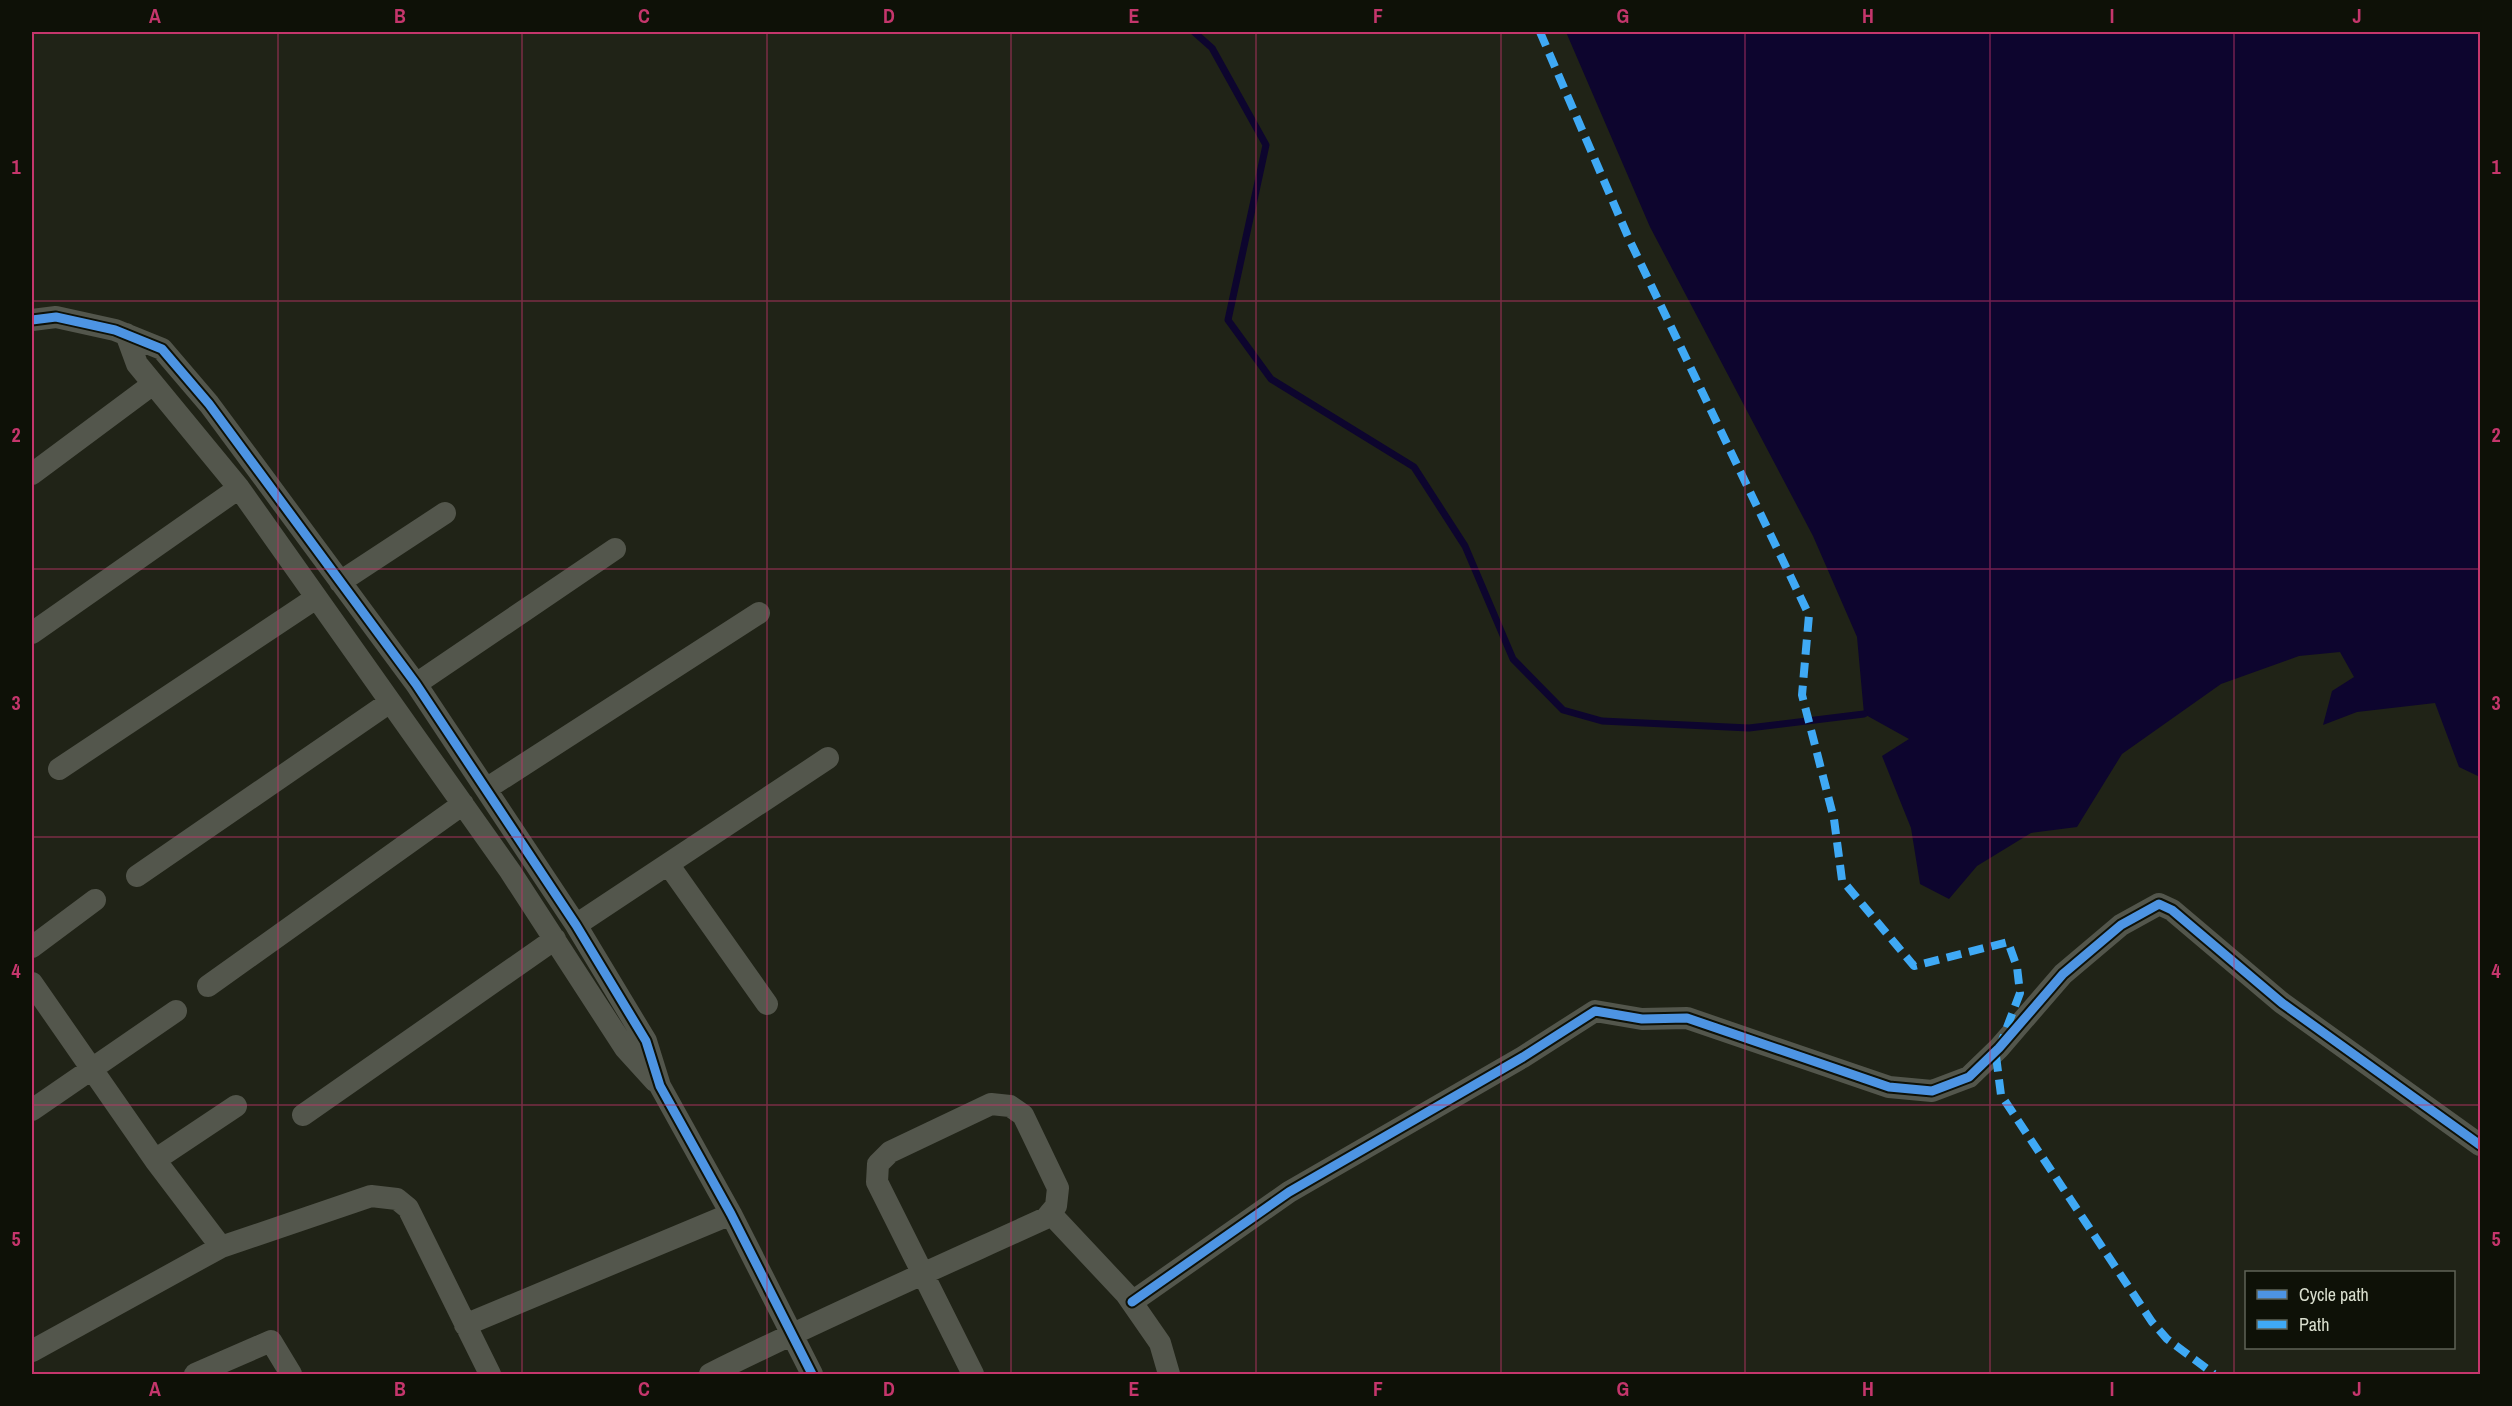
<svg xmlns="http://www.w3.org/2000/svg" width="2512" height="1406" font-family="'Archivo Narrow',sans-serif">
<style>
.water{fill:#0d052e}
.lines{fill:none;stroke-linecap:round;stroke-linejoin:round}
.stream{stroke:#0d052e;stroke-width:7}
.street{stroke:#53564c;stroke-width:22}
.quiet{stroke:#3fa9f5;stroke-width:8;stroke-dasharray:15 8;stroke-linecap:butt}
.cycleway-casing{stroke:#0e1107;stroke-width:13}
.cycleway{stroke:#4d94e3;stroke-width:9}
.grid{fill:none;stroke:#c5366c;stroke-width:1.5;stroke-opacity:0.55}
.neatline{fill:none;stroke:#c5366c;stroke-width:2}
.grid-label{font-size:20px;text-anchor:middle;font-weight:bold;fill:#c5366c}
</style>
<rect width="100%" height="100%" fill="#202317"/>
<path class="water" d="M1566,32H2480V777L2459,767L2435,703L2357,712L2323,725L2332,691L2354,677L2340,652L2299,656L2221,684L2122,754L2077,827L2031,833L1977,866L1949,899L1920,884L1911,828L1882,756L1909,739L1864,714L1857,637L1813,536L1650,227Z"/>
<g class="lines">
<path class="stream" d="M1194,32L1212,48L1266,145L1228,320L1271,379L1414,467L1465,546L1513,659L1563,710L1602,721L1749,728L1864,714"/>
<path class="street" d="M32,320L56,317L115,330L162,349L209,404L416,684L576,925L646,1041L660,1086L731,1214L812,1374
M126,334L137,364L239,488L510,871L625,1048L655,1081
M32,474L153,384
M340,582L445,513
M32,633L239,488
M416,684L615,549
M59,769L316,598
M486,789L759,613
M668,864L767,1004
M137,876L390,702
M576,925L828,758
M32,947L95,900
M32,983L155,1160L221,1247L371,1196L397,1199L408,1208L490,1374
M208,986L463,804
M32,1110L176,1011
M303,1115L555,939
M155,1160L236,1106
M1050,1213L1126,1294L1160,1343L1169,1374
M1132,1302L1289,1192L1523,1057L1595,1011L1642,1019L1687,1018L1889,1087L1932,1091L1969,1077L1999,1048L2063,974L2121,925L2159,904L2172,910L2282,1003L2480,1145
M465,1325L731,1214
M32,1351L221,1247
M195,1374L271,1341L291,1374
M710,1374C821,1319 934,1269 1046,1218L1056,1206L1058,1188L1023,1115L1010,1106L991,1104L890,1152L878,1164L877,1182L973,1374"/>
<path class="quiet" d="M1540,32L1629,239L1809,615L1802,695L1834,819L1842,880L1914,966L2008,942L2017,967L2020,993L1996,1056L2001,1095L2152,1322L2167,1339L2214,1374"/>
<g class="cycleway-casing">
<path id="cycleway" d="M32,320L56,317L115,330L162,349L209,404L416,684L576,925L646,1041L660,1086L731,1214L812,1374
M1132,1302L1289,1192L1523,1057L1595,1011L1642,1019L1687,1018L1889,1087L1932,1091L1969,1077L1999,1048L2063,974L2121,925L2159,904L2172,910L2282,1003L2480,1145"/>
</g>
<use href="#cycleway" class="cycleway"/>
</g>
<path class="grid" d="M278,32V1374M522,32V1374M767,32V1374M1011,32V1374M1256,32V1374M1501,32V1374M1745,32V1374M1990,32V1374M2234,32V1374M32,301H2480M32,569H2480M32,837H2480M32,1105H2480"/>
<rect width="2512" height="1406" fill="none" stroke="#0e1107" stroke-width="66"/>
<rect x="2245" y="1271" width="210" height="78" fill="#0e1107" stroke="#5f6357" stroke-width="1.5"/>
<rect x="2257" y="1290" width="30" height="9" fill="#4d94e3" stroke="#5f6357" stroke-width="1.5"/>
<text x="2299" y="1301" font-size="18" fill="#d9dece">Cycle path</text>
<rect x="2257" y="1320" width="30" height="9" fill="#3fa9f5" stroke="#5f6357" stroke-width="1.5"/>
<text x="2299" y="1331" font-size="18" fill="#d9dece">Path</text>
<rect x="33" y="33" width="2446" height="1340" class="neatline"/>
<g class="grid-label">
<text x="155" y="23">A</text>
<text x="400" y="23">B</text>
<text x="644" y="23">C</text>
<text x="889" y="23">D</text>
<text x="1134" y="23">E</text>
<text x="1378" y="23">F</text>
<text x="1623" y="23">G</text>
<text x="1868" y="23">H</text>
<text x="2112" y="23">I</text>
<text x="2357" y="23">J</text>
<text x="16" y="174">1</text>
<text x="2496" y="174">1</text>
<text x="16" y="442">2</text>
<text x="2496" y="442">2</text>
<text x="16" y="710">3</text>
<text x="2496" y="710">3</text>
<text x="16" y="978">4</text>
<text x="2496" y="978">4</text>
<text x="16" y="1246">5</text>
<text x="2496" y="1246">5</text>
<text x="155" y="1396">A</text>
<text x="400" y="1396">B</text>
<text x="644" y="1396">C</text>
<text x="889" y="1396">D</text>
<text x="1134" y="1396">E</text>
<text x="1378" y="1396">F</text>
<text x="1623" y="1396">G</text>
<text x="1868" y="1396">H</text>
<text x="2112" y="1396">I</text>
<text x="2357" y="1396">J</text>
</g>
</svg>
